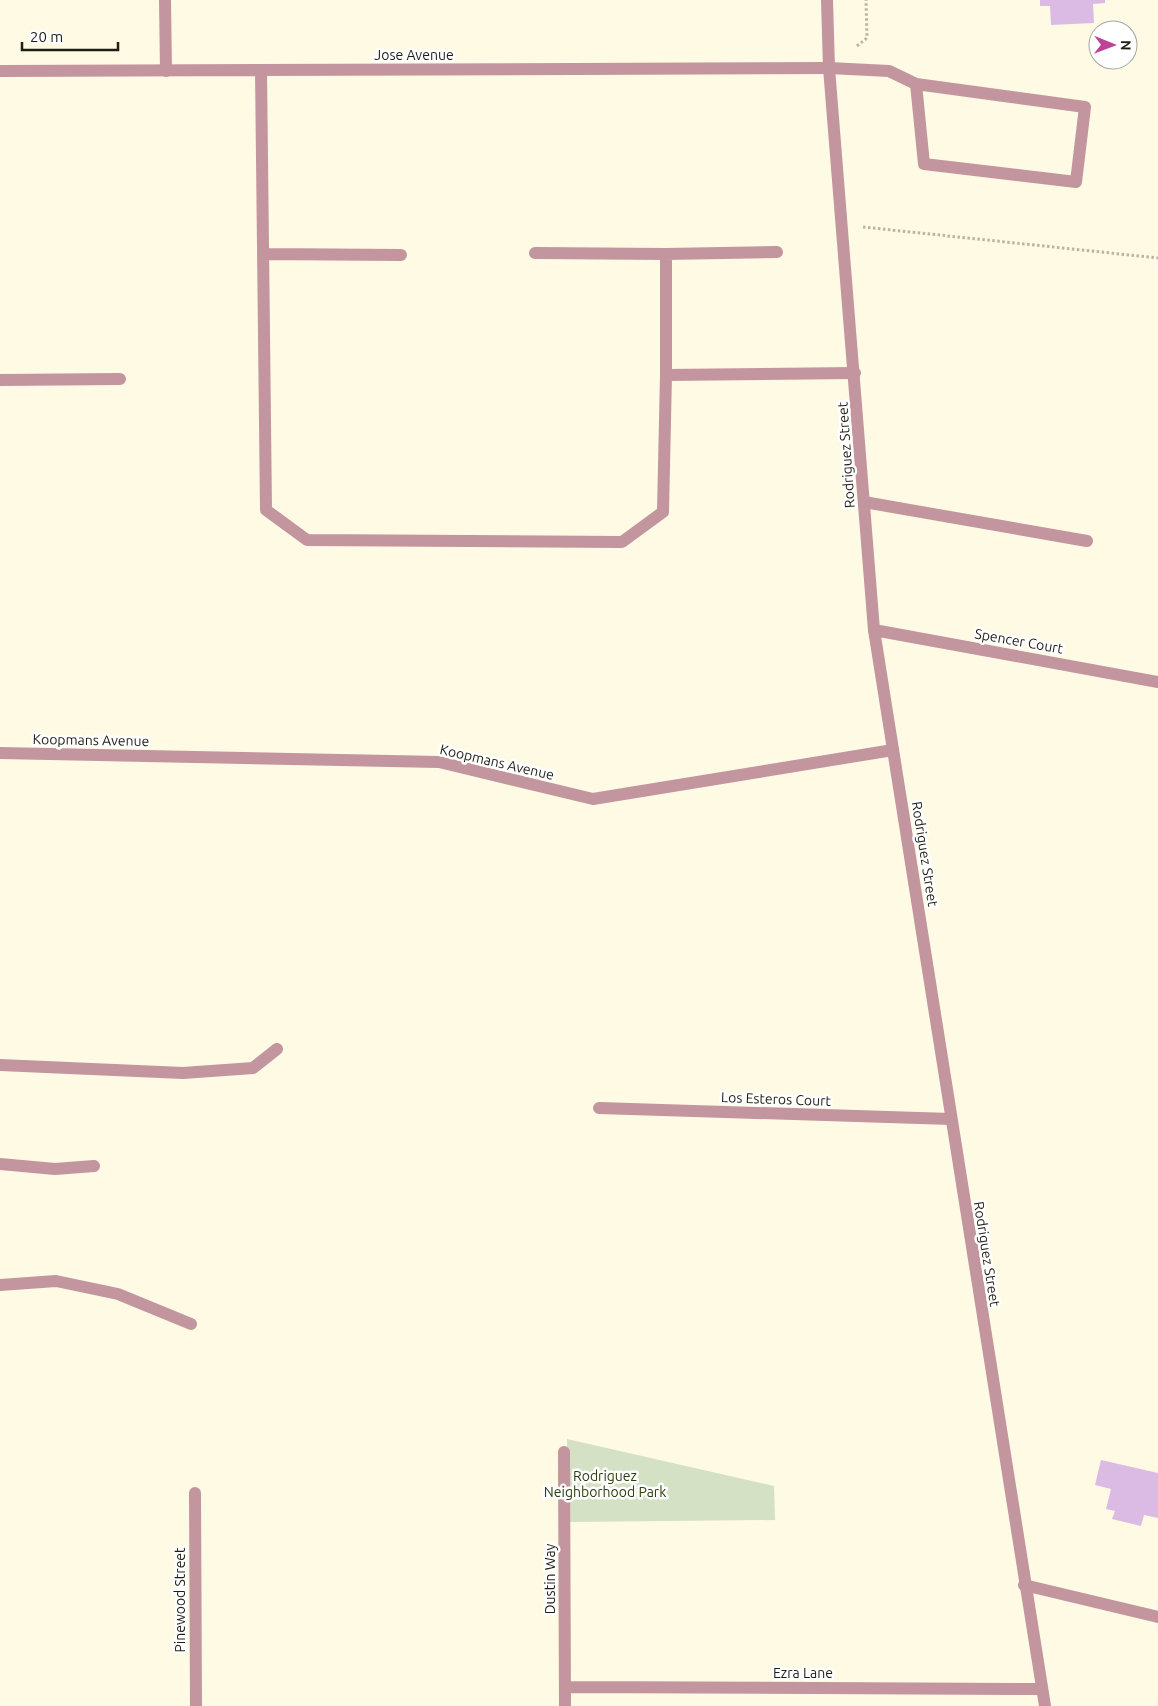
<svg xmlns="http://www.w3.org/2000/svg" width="1158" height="1706" font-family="Ubuntu,sans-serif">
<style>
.green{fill:#d4e1c4}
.building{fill:#dbbbe4}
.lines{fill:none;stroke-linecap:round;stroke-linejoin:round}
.path{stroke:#b8b5a3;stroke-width:3;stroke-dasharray:2.5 2.5;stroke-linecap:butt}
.service{stroke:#c3959e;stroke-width:12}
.minor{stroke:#c3959e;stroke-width:12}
.tertiary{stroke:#c3959e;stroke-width:12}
.labels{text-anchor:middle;stroke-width:5;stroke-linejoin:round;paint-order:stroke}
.street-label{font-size:14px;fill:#1f1e15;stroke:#fff}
.park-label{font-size:14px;fill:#2d3f0d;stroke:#fff}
</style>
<rect width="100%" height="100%" fill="#fefae3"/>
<path class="green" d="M567,1439L774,1486L775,1520L568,1522Z"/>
<path class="building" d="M1040,0H1105V3L1093,4L1094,23L1051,25L1050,6H1040Z
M1101,1460L1158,1473V1518L1144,1515L1141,1526L1112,1519L1115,1511L1106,1509L1111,1489L1095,1485Z"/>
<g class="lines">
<path class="path" d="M857,46L867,38L866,0
M863,227L1158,258"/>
<path class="service" d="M165,0L166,71
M829,68L889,71L916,84L1085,107L1076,182L924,164L916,84
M0,380L120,379
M864,502L1087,541
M0,1164L55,1169L94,1166
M0,1285L56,1281L118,1294L191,1324"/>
<path class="minor" d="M261,70L266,510L307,540L622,542L663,512L666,375
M0,71L829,68
M535,253L666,254V375L855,373
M263,254L401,255
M666,254L777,252
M874,630L1158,682
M0,753L439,762L593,799L893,750
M0,1065L183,1073L253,1068L277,1049
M599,1108L951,1119
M564,1452L565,1706
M195,1493L196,1706
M1024,1585L1158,1617
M565,1687L1042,1689"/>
<path class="tertiary" d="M827,0L829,68L874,630L1045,1706"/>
</g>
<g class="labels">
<g class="street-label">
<text x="414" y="60">Jose Avenue</text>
<text transform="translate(846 455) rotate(-94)" y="5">Rodriguez Street</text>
<text transform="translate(1019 641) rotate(10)" y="5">Spencer Court</text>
<text transform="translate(91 740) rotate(1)" y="5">Koopmans Avenue</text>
<text transform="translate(497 762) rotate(13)" y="5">Koopmans Avenue</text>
<text transform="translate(925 854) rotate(81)" y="5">Rodriguez Street</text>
<text transform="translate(776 1099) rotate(2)" y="5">Los Esteros Court</text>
<text transform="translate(987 1254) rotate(81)" y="5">Rodriguez Street</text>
<text transform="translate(550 1579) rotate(-90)" y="5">Dustin Way</text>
<text transform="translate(180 1600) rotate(-90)" y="5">Pinewood Street</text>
<text x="803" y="1678">Ezra Lane</text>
</g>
<g class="park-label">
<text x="605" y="1481">Rodriguez<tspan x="605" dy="16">Neighborhood Park</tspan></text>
</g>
</g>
<g transform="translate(1113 45) rotate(91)"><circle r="24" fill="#ffffff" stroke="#a5a5a1"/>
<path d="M0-4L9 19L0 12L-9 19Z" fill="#bc4397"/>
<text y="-8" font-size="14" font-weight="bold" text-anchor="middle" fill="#1f1e15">N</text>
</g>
<path d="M22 42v8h96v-8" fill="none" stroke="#1f1e15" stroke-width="2.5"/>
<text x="30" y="42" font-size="15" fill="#1f1e15" stroke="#ffffff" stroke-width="4" paint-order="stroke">20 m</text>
</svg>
